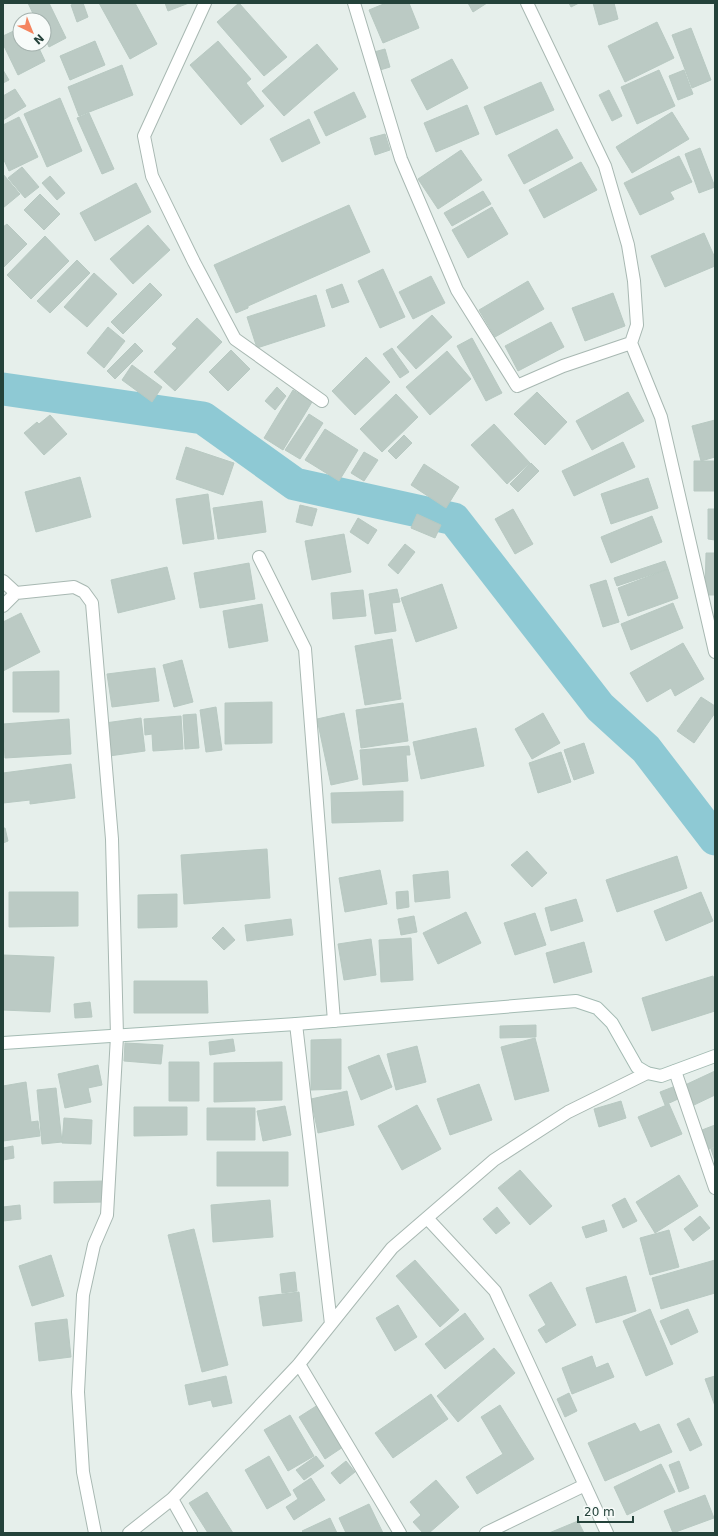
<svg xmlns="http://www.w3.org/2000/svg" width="718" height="1536" font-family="'DejaVu Sans',sans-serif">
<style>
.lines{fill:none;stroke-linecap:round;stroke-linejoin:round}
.river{stroke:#8ec9d4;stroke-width:33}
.building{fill:#bbcac4;stroke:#b8c9c2}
.street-casing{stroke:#a8b8b2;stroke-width:14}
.secondary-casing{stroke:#a4bbb3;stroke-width:14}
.street{stroke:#fff;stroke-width:12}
.secondary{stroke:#fff;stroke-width:12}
</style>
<rect width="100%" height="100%" fill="#e6efeb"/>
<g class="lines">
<path class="river" d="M3,389L203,418L295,484L454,519L600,707L646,749L715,839"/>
</g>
<path class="building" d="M28,3H49L66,38L49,47L44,36V20H36Z
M76,3H83L88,17L77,22L71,5Z
M99,3H135L157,44L130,59Z
M165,3H189L168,11Z
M239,3L287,57L264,76L217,22Z
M386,3H409L419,28L383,43L369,10Z
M468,3H487L473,12Z
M569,3H579L571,7Z
M593,3H614L618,19L599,25Z
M657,22L674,58L625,82L608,46Z
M20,28V44H37L45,61L18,75L3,44V36Z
M691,28L711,80L692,88L672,35Z
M95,41L105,65L70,80L60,56Z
M218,41L251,79L246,83L264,106L241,125L190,65Z
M317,44L338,69L284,116L262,91Z
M385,49L390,67L380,70L374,52Z
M452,59L468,88L427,110L411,80Z
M122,65L133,95L79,116L68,87Z
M3,70L9,80L3,83Z
M659,70L675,106L637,124L621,87Z
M684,70L693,94L678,100L669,76Z
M541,82L554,110L496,135L484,107Z
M15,89L26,106L3,120V96Z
M609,90L622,116L612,121L599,95Z
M354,92L366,117L326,136L314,112Z
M60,98L82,151L47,167L24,114Z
M467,105L479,134L436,152L424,123Z
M672,112L689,139L632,173L616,147Z
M89,113L114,169L102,174L77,118Z
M19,117L38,157L9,171L3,158V125Z
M309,119L320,143L282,162L270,139Z
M557,129L573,158L524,184L508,155Z
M385,134L390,150L375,155L370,138Z
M700,148L715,187L699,193L685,154Z
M461,150L482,180L438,209L418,179Z
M679,156L692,182L670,192L674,199L640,215L624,183Z
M581,162L597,190L544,218L529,190Z
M22,167L39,187L25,198L8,178Z
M3,174L20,194L3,208Z
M50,176L65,193L57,200L42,183Z
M136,183L151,212L95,241L80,213Z
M483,191L491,204L452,226L444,213Z
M40,194L60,214L44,230L24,210Z
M349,205L370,252L248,306V308L236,313L214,265Z
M492,207L508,234L468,258L452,230Z
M7,224L27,244L3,268V227Z
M148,225L170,250L133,284L110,259Z
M704,233L715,258V266L665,287L651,256Z
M45,236L69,261L31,299L7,275Z
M77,260L90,273L50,313L37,301Z
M383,269L405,317L380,328L358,281Z
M94,273L117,294L87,327L64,307Z
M431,276L445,303L413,319L399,292Z
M528,281L544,309L495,337L479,310Z
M150,283L162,295L123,334L111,322Z
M342,284L349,302L332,308L326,290Z
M613,293L625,326L585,341L572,308Z
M316,295L325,326L257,348L247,317Z
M432,315L452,337L416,369L397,347Z
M197,318L222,342L175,391L154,372L177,348L172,344Z
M551,322L564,347L518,371L505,346Z
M108,327L125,341L104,368L87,353Z
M472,338L502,393L486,401L457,346Z
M135,343L143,351L115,379L107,371Z
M392,348L409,372L400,378L383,354Z
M231,350L250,369L228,391L209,372Z
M447,351L471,379L430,415L406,387Z
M366,357L390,382L355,415L332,391Z
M132,365L162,387L152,402L122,380Z
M277,387L286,396L275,410L265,401Z
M293,390L312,402L283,450L264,438Z
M537,392L567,422L545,445L514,414Z
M628,392L644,421L592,450L576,421Z
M396,394L418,417L382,452L360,429Z
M309,414L323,423L300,459L285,450Z
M50,415L67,434L44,455L24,433L37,422L39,424Z
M715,420V457L701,461L692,426Z
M494,424L530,463L507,484L471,445Z
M325,429L358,450L339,481L305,460Z
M404,435L412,443L396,459L388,451Z
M623,442L635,467L574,496L562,471Z
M186,447L234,463L223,495L176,479Z
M364,452L378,460L364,481L351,473Z
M694,461H715V491H694Z
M531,463L539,471L518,492L510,484Z
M424,464L459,487L446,508L411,485Z
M80,477L91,517L36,532L25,492Z
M648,478L658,508L611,524L601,494Z
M208,494L214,539L183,544L176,499Z
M262,501L266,532L218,539L213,508Z
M300,505L317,509L312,526L296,522Z
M513,509L533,544L515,554L495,519Z
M708,509H715V540L708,539Z
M417,514L441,525L435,538L411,528Z
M652,516L662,542L611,563L601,537Z
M358,518L377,530L368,544L350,532Z
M344,534L351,572L312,580L305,541Z
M405,544L415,552L398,574L388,565Z
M706,553H715V595H705Z
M665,561L668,569L617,586L614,578Z
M249,563L255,599L200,608L194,573Z
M167,567L175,599L118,613L111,580Z
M668,569L678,598L628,616L618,588Z
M606,580L619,622L603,627L590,585Z
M442,584L457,628L416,642L401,598Z
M397,589L400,602L392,603L396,631L375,634L369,594Z
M363,590L366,616L333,619L331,593Z
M673,603L683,628L631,650L621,624Z
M262,604L268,641L229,648L223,611Z
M21,613L40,652L3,671V622Z
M392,639L401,699L365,705L355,646Z
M683,643L704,679L675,696L671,688L647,702L630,673Z
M182,660L193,702L174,707L163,665Z
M155,668L159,701L112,707L107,674Z
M59,671V712H13V672Z
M701,697L715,706V713L694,743L677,731Z
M272,702V743L225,744V703Z
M403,703L408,741L361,748L356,710Z
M216,707L222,750L206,752L200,710Z
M344,713L358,779L331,785L317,719Z
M543,713L560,743L532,759L515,729Z
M196,714L199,748L185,749L183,715Z
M181,716L183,749L153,751L152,734L145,735L144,719Z
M141,718L145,751L109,756L105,723Z
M69,719L71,754L5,758L3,724Z
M476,728L484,766L421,779L413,742Z
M584,743L594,773L574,780L564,750Z
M409,746L410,755H406L408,781L363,785L360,750Z
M561,752L571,782L538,793L529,763Z
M71,764L75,798L30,804V800L3,803V773Z
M403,791V821L332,823L331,793Z
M3,828H5L8,841L3,843Z
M267,849L270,898L184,904L181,855Z
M527,851L547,873L532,887L511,865Z
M677,856L687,888L617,912L606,880Z
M380,870L387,904L345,912L339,878Z
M448,871L450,898L415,902L413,875Z
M408,891L409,907L397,909L396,892Z
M9,892H78V926L9,927Z
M701,892L713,921L666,941L654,911Z
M177,894V927L138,928V895Z
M576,899L583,921L551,931L545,908Z
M466,912L481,943L438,964L423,933Z
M535,913L546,945L515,955L504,923Z
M414,916L417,932L401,935L398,919Z
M291,919L293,935L247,941L245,925Z
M223,927L235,940L224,950L212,938Z
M411,938L413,980L381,982L379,940Z
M371,939L376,975L344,980L338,944Z
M584,942L592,972L554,983L546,953Z
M3,955L54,957L50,1012L3,1010Z
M713,976L715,984V1011L652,1031L642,998Z
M134,981H207L208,1013H134Z
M90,1002L92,1017L75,1018L74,1004Z
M536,1025V1037L500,1038V1026Z
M535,1038L549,1091L515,1100L501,1047Z
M233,1039L235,1051L210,1055L209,1042Z
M341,1039V1089L311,1090V1040Z
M125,1043L163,1045L161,1064L124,1061Z
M417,1046L426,1082L396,1090L387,1054Z
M379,1055L392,1087L361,1100L348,1067Z
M169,1062H199V1101H169Z
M282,1062V1100L214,1102V1063Z
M98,1065L102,1085L88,1088L91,1102L65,1108L58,1074Z
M715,1071V1095L694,1105L685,1085Z
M26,1082L31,1122L38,1121L40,1136L3,1141V1086Z
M479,1084L492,1120L450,1135L437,1099Z
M673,1087L678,1099L665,1105L660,1092Z
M56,1088L62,1142L42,1144L37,1090Z
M347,1091L354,1125L318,1133L311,1099Z
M621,1101L626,1118L599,1127L594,1109Z
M669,1104L682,1134L651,1147L638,1117Z
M417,1105L441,1149L402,1170L378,1126Z
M285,1106L291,1135L263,1141L257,1111Z
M134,1107H187V1135L134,1136Z
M207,1108H255V1140H207Z
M64,1118L92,1120L91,1144L62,1143Z
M715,1125V1146L709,1149L702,1130Z
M13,1146L14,1158L3,1160V1148Z
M715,1147V1161L711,1149Z
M217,1152H288V1186H217Z
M520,1170L552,1206L530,1225L498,1188Z
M679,1175L698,1206L655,1233L636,1202Z
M104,1181V1202L54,1203V1182Z
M625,1198L637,1221L623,1228L612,1205Z
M270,1200L273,1237L213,1242L211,1205Z
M20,1205L21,1219L3,1221V1207Z
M497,1207L510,1223L496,1234L483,1219Z
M700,1216L710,1228L693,1241L684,1229Z
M604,1220L607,1231L586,1238L582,1227Z
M194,1229L228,1365L202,1372L168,1235Z
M669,1230L679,1267L650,1275L640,1238Z
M51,1255L64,1296L32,1306L19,1266Z
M415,1260L459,1310L440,1327L396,1276Z
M715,1260V1293L661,1309L652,1278Z
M295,1272L297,1291L282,1293L280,1274Z
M626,1276L636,1311L596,1323L586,1288Z
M551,1282L576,1325L546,1343L538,1330L546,1325L529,1295Z
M299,1292L302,1321L263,1326L259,1297Z
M398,1305L417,1337L395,1351L376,1318Z
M650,1309L673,1364L646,1376L623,1321Z
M688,1309L698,1332L671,1345L660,1321Z
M465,1313L484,1339L445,1369L425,1344Z
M67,1319L71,1357L39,1361L35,1323Z
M494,1348L515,1373L458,1422L437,1396Z
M592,1356L596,1368L608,1363L614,1377L572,1394L562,1368Z
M226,1376L232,1403L213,1407L211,1400L189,1405L185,1385Z
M715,1376V1406L705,1379Z
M569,1393L577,1411L565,1417L557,1399Z
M431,1394L448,1419L393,1458L375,1433Z
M321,1403L346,1445L325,1459L299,1417Z
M500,1405L534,1459L477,1494L466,1477L503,1454L481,1417Z
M290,1415L314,1456L288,1471L264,1430Z
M689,1418L702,1445L690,1451L677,1424Z
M635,1423L640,1432L659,1424L672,1452L605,1481L588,1443Z
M269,1456L291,1495L267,1509L245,1470Z
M316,1456L324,1466L304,1480L296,1470Z
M346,1461L355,1472L340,1484L331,1473Z
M679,1461L689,1488L679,1492L669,1465Z
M661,1464L675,1492L627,1515L614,1487Z
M311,1478L325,1500L294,1520L286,1507L298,1499L293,1490Z
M436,1480L459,1507L429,1533H423L413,1522L421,1515L410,1502Z
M207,1492L233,1533H208L189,1503Z
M705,1495L714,1518L673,1533L664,1511Z
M369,1504L383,1533H346L339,1518Z
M330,1518L337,1533H304L302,1531Z
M578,1521L584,1533H549Z"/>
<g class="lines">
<g class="street-casing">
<path id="street" d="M205,3L144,136L152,176L194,262L235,339L322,401
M354,3L401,159L457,290L517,386L563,366L631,343
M527,3L605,166L628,245L634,281L637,325L631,343L661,417L715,652
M259,557L305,649L334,1021
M3,581L16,593L74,587L84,592L92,603L112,839L117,1036L107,1215L94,1245L83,1295L78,1392L83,1472L95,1533
M3,606L16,593
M296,1024L331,1324
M675,1071L715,1188
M427,1218L495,1291L607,1533
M299,1364L400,1533
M172,1499L191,1533
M129,1533L172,1499L299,1364L392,1248L494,1160L568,1112L647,1073
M486,1533L585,1485"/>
</g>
<g class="secondary-casing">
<path id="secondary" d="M3,1043L296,1024L576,1001L597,1008L612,1023L637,1067L647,1073L661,1076L715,1056"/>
</g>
<use href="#street" class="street"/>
<use href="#secondary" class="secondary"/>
</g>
<rect width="718" height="1536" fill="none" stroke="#24423a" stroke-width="8"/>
<g transform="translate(32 32) rotate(137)"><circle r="19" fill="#f7fbf9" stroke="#a3b1ad"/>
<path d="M0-3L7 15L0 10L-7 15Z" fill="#f4845f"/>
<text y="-6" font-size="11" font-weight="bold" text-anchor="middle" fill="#24423a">N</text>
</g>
<path d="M578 1516v6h55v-6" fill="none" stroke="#24423a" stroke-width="2"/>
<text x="584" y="1516" font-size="12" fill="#24423a" stroke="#f7fbf9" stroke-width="3" paint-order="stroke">20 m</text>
</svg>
